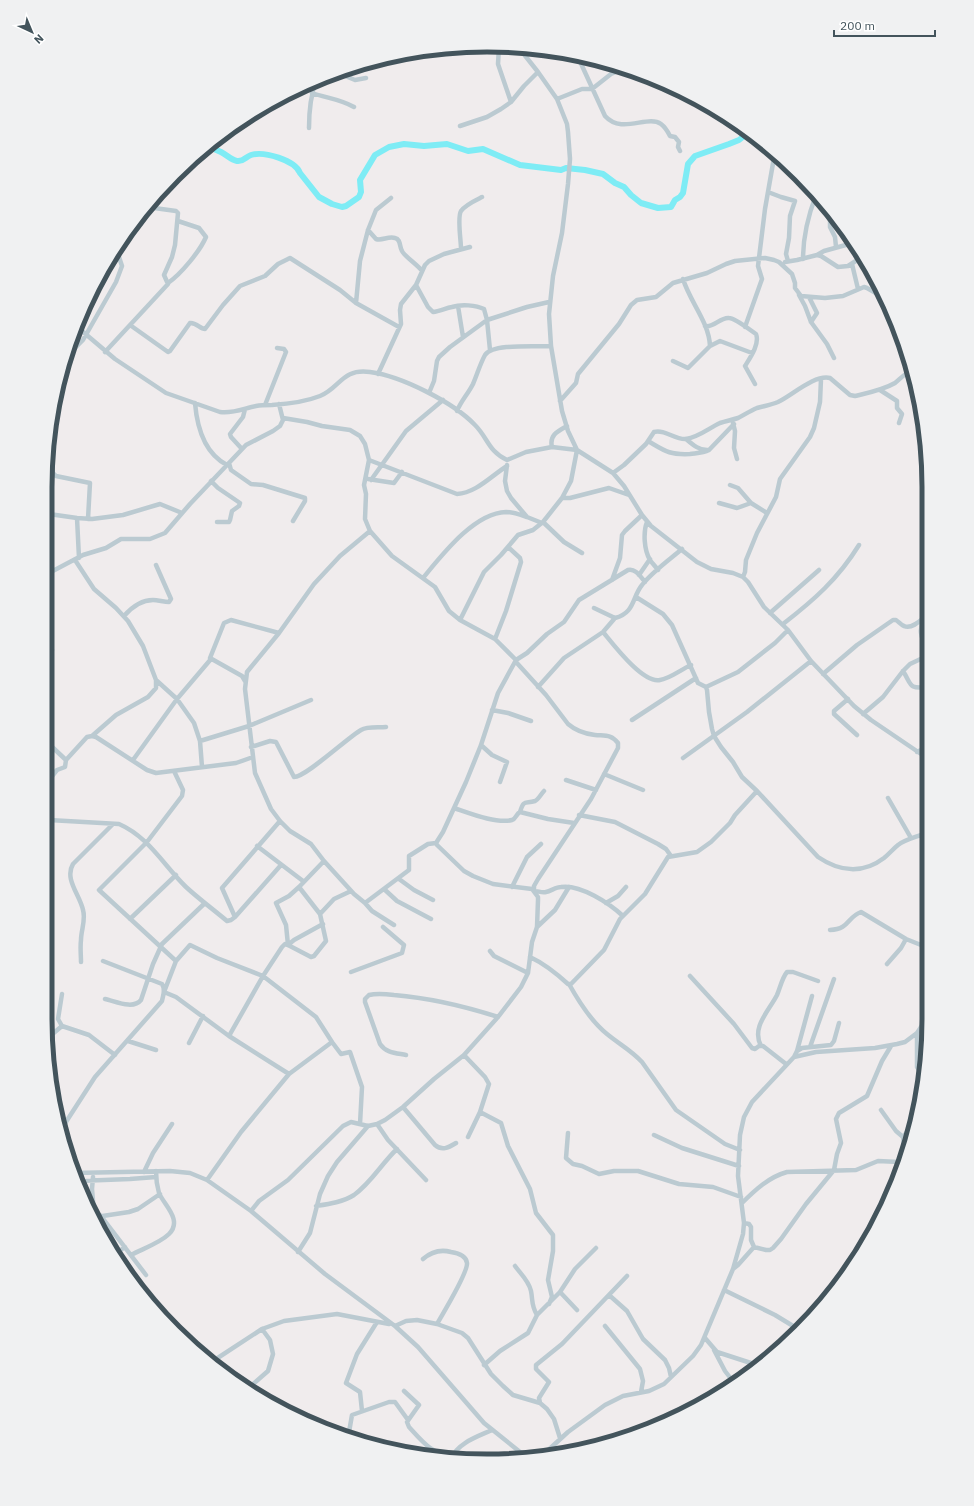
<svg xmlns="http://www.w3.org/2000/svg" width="974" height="1506" font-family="'IBM Plex Sans',sans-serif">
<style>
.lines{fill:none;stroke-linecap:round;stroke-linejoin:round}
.river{stroke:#7eecf5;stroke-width:6}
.minor{stroke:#bbcad1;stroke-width:4.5}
.rim{fill:none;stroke:#43545c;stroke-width:5}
</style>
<rect width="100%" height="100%" fill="#f0eced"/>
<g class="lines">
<path class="river" d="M207,147C212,148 217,150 221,152C227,155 231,160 237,161C244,162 245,157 251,155C264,151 295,160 300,173L319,197L332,204L342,207L346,206L359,197L361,192L360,180L375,155L389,147L404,144L424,146L447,144L468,151L483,149L520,165L561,170L566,168L585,170L603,174L615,183L624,187L631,195L641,203L658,208L671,207L675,200L680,197L683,193L688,164L695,156L729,144L739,140L748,133"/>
<path class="minor" d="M499,47L498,64L511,102
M519,48L538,72L557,99L567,124L568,132L570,159L568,184L562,233L553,276L549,314L551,346L562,411L568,431L577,450L613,473L624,486L642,515L651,526L697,562L711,569L733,573L743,577L748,582L764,607L788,630L811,661L854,706L871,720L927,758
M578,57L605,116C622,135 648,114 661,124C665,127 668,132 670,136L675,137L679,142L678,147L680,151
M338,73L355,80L366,78
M659,82V85
M312,93C326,98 340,99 354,107
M557,99L582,89H592L611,74L626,68
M460,126L487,117L501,109L511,102L524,86L538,72
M309,128C309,111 310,97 316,81
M768,192L781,197L795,201L790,216L789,238L786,254L788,261
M830,210V227L835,237L836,247
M830,220L838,222L844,228
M368,230L376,239C382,241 388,236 395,238C401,239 399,246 402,251C404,256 418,265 422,271
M461,249C461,240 457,217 461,211C465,205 476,200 482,197
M817,255L821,256L838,267L848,266L862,257
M803,259C803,236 808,216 816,195
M785,262L797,260L817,255L824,251L853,243
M852,264L858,289
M98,278L99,277
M168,283C181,274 200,251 206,237L199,228L178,221
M416,285L428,307L433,312C440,311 446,308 452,307C461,304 476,305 484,309L487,320L490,350
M799,295L805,306L811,322L827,344L834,358
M809,297L817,313L811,322
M356,303L360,261L368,230L376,210L391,198
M458,306L463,337
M130,325L168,352L170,351L190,323C196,322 200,329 205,329L223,305L240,286L265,276L278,264L290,258L340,290L356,303L399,327
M705,326C714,328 720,317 729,318C735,318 750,330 756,334C760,344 750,358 745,366L755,384
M745,327L762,279L758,266L765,209L775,152
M76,328L82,331L115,359L166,393L220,412C233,414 245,408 256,406C261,405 266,405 272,405C287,404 305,402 320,396C340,388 342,368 370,372C401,376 453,402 475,425C488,438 488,451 507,460L526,452L552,447L577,450L571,481L562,498L543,522L533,530L518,535L501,555L484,572L460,620
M710,346L720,341L752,353
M105,352L168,284L164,275L172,257L175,245L178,213L176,211L147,207
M69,354L83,340L116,282L122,266L119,257L115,252
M673,361L688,368L710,346C709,322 690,302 683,279
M378,374L401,324L400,310L401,304L416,285L425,265L429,261L444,254L470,247
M880,390L897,401V408L902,414L899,423
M429,393L434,381L437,361L439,357L450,347L487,320L527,307L549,302
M560,401L576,383L578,374L619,324L631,305L637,300L656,297L673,283L707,273L726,264L735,261L765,258L774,260L779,262L792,274L795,283V288L801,296L825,298L843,296L864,287L867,288L886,299
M195,403C197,427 204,453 227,465
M265,405L286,352L284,349L277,348
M457,411C461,401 468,394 473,384C477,375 480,364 485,355C493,343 537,347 551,346
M733,423L735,431L734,448L737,459
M49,430L54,423L52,418
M686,439C693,445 700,451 709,450L734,424
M648,441C665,451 669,455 690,454C697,453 703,453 709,450
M552,447C549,435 558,431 567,426
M242,449L231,437L230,434L243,417L245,409
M49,459L53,473L56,476L90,483L88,519
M369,460L457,494C476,493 491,476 507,466
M229,463L231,470L251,484L263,485L305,498V501L293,521
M507,465L505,481L507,491L511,498L527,517L542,523
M613,473L624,465L646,444L654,432C665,429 675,440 686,439C699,437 709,428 720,423C726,421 732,420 738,418C744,415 750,411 757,408C764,406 771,405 778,402C791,396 815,374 830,378L850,395L855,396C868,393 883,390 895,383C901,378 905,373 913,370
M368,479L394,483L402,472
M371,480L406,431L443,400
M211,481L218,488L240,503L239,506L232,511L230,520L229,522H217
M730,485L738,488L751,503
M562,498H570L609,488L629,495
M719,503L737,508L751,503L767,513
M49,514L77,518L92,519L123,515L160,504L182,513
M77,518L79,558
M543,522L564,542L582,553
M647,522C643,532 644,550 650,560C652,563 656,567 658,570
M370,531L340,556L314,584L279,633L247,672L245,689L255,773L271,809L280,821L290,831L311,844L324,861L354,894L365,903L372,911L394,925
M75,560L94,589L116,608L128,621L143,646L156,680L177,699L194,723L200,741L202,767
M49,573L83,555L106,548L121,539H150L165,533L190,504L246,445L273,431L280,426L283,420L279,404
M639,575L650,559
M743,577L745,572L746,560L757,533L776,497L780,479L810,437L814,428L820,402L821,379
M423,578C442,555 474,513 506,512C513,512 521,515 527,517
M612,580L620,558L622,535L625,531L642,515
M636,597L663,614L672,625L698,683L706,687L707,690L709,712L712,729L714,736L721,747L733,762L742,777L757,791L818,857C840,872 863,874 884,858C889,854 893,849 898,845C906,839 917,837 926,833
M594,608L615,618C635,613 632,597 642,585C652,572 669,560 682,549
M770,613L819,570
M124,616C131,608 141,600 153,600C158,600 164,602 169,602L171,599L156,565
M924,619C919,628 920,638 927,645
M783,624C814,600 838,579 859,545
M603,632C613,644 643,684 660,680C669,679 682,669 691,665
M495,639L506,611L521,562L520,558L508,547
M49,645L52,650L49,656
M516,660L527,653L547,634L564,622L579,600L628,570C635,568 640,576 645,582
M516,662L546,695L568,724C575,730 586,734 595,735C605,736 611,734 618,743V748L591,799L538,879L534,886V891C538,891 542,893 546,892C551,891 556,887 561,887C580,884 609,903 623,916
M903,671C912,685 908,689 927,687
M823,674L857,645L893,620H896C899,622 901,625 904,626C912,630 922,619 927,615
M245,681L242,676L210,658L224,623L231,620L279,633
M538,687L564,658L603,632L615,618
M706,687L738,672L775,643L788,630
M848,699L834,711V714L857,735
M492,710L508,713L531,721
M863,714L883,697L903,671L910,664L927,656
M632,720L696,678
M92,736L116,715L148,697L156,688V680
M200,741L249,726L311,700
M49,744L66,760
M481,745L492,755L507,762L500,782
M251,747L270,741L276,742L293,775L294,777C306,777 347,738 361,730C368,726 379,728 386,727
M917,752L927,747
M683,758L747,712L811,661
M133,760L177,699L211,659
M174,771L183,790L182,796L147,842L99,890L176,961
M604,774L643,790
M49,780L57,770L65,767L66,760L87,737L92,736L96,737L147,770L156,773L236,763L253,757
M566,780L596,790
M888,798L911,838
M454,808C469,813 496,824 512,820C516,819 516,814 520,812L548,819L574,823
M520,812C524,799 525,804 535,801C538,800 541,794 544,791
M579,815L615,822L658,844L666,849L671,856
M49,820L119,824C149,837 164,866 186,887C199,899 214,910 227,921L231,920L235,917L281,865
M257,846L303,881
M399,879L414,890L433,900
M299,887L320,914
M512,887L527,857L541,844
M384,889L397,901L431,919
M365,903L409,870V856L428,844L436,843
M606,903L618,896L626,887
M235,917L222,888L280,821
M130,919L176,875
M537,927L555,910L569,887
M830,930C850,929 847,917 861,912L906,939L926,947
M288,945L286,925L276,903L289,896L299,887L324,861
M288,945L294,940L323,924
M490,951L494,956L528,973
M530,957C545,964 556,973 568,984H571L604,950L620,919L645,894L668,857L697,852L711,842L730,823L735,815L757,791
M81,962C81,955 80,947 81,940C81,930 86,920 83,910C80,895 64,879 73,864L113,824
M887,964L901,948L906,939
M351,972L402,953L404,945L383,927
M690,976L734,1024L752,1048L755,1049L759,1046H763L786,1064
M569,984C579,1002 592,1022 607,1034C619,1044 631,1050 642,1062L676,1110L725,1144L740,1150
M62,994L58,1019L62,1026L89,1035L115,1055
M105,999C115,1001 133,1010 141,1000L153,964L162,944L205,903
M917,1033V1067L925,1079
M229,1036L263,976L282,947L285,944L288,945L311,957L314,956L326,941L320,914L334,899L351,891
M49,1037L62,1026
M128,1041L156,1050
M189,1043L203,1016
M761,1046C751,1027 769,1011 777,995C780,988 782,978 787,972H793L818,981
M810,1047L834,979
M797,1051L812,996
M406,1055C396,1053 386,1053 380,1044L365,1002V999L369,995C377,993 386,994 394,995C430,998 464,1006 498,1017
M464,1055L485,1077L489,1084L480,1112L468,1137
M794,1057L797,1051L802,1048L831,1045L834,1041L839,1023
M289,1074L229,1036L176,997L164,992L176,961L190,945L217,958L263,976L316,1017L332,1042
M403,1107L435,1145C442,1151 448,1148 456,1143
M881,1110L896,1131L903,1137
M480,1112L501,1123L508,1146L530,1189L536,1213L553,1235V1251L548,1280L552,1297L549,1304
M377,1124L388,1140L426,1180
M62,1132L64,1125L95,1077L162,1001C163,995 166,990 162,984L103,961
M568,1133L566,1158L573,1164L582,1166L599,1174L614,1171H638L679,1184L713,1187L741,1197
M654,1135L682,1148L739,1166
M905,1153L903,1137L913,1124
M144,1172L153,1153L172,1124
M74,1173L170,1171L190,1173L207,1180L251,1211L325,1274L395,1326L418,1347L484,1423L525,1456
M93,1177L92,1189L94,1212
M207,1180L241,1132L289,1074L332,1042L341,1054L350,1052L362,1087L360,1124
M78,1181L130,1179L156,1177
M742,1203C755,1190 769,1177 787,1172L856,1170L878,1161L899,1162L902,1164
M316,1206C329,1204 343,1202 354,1195C371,1183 382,1163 397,1149
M251,1211L259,1201L288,1180L343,1126L351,1122L368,1126L377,1124L385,1120L403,1107L434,1079L464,1055L498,1017L521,987L528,973L532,942L537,927L538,900V897L532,889L493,884L473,876L464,871L437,845L436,843L443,832L466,782L481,745L498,693L516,660L495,639L460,620L449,611L435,587L392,556L370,531L365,519L366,494L364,485L369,460L365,444L360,436L350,430L322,426L307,422L283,418
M101,1216L146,1275
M96,1217L129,1212L138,1209L160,1194
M744,1223L749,1224L751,1227V1240L754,1247
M298,1252L310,1233L320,1194L328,1176L337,1162L368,1126
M115,1254L125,1247
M131,1255C142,1249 160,1243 169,1234C183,1220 164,1205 159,1193C157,1186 156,1178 156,1171
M423,1259C431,1252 440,1249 451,1252C458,1253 466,1255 467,1263C468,1273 443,1313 437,1324
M515,1266C520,1273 529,1281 531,1291C533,1301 531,1305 537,1315
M733,1269L738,1265L754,1247L766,1250H770L773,1248L781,1239L806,1204L834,1170L837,1154L841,1143L836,1119L839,1113L867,1096L882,1061L891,1046
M724,1290L775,1315L798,1329
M560,1292L577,1310
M609,1295L627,1311L643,1339L665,1360L669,1368L671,1377
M395,1326L406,1321L417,1320L437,1324L462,1333L468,1338L491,1374L503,1386L513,1395L540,1403L547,1409L554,1419L560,1438
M605,1326L640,1369L643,1381L641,1392
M705,1338L717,1352L757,1365
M714,1350L725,1371L735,1384
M214,1361L217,1369
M210,1363L262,1329L284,1321L337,1314L389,1324
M484,1365L500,1351L528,1333L537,1315L560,1292L575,1269L596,1248
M404,1391L419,1405L407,1422L409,1427C421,1440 433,1456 453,1456
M261,1396L252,1389L251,1386L268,1371L273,1354L270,1340L262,1329
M540,1403L539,1398L549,1382L536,1369V1365L562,1344L627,1276
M362,1411L360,1392L346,1383L357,1354L377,1322
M348,1438L352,1415L389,1402H395L408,1420
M545,1453L568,1432L605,1405L623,1396L649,1391L664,1384L693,1356L701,1345L733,1269L743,1234L744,1223L738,1176L740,1135L744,1117L752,1102L794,1057L816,1052L875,1048L897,1044L905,1042L917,1033L925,1021
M452,1458C457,1443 479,1436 492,1430"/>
</g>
<path d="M0 0H974V1506H0ZM487 52H487A435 435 0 0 1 922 487V1019A435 435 0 0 1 487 1454H487A435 435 0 0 1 52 1019V487A435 435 0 0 1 487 52Z" fill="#f0f1f2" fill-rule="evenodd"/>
<path class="rim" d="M487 52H487A435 435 0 0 1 922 487V1019A435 435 0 0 1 487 1454H487A435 435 0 0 1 52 1019V487A435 435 0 0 1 487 52Z"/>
<g transform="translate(32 32) rotate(136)" stroke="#ffffff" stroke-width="3" paint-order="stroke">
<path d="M0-3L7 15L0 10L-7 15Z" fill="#43545c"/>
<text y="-6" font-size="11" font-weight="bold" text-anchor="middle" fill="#43545c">N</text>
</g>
<path d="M834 30v6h101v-6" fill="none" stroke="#43545c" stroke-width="2"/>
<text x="840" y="30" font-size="12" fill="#43545c" stroke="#ffffff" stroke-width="3" paint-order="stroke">200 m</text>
</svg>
